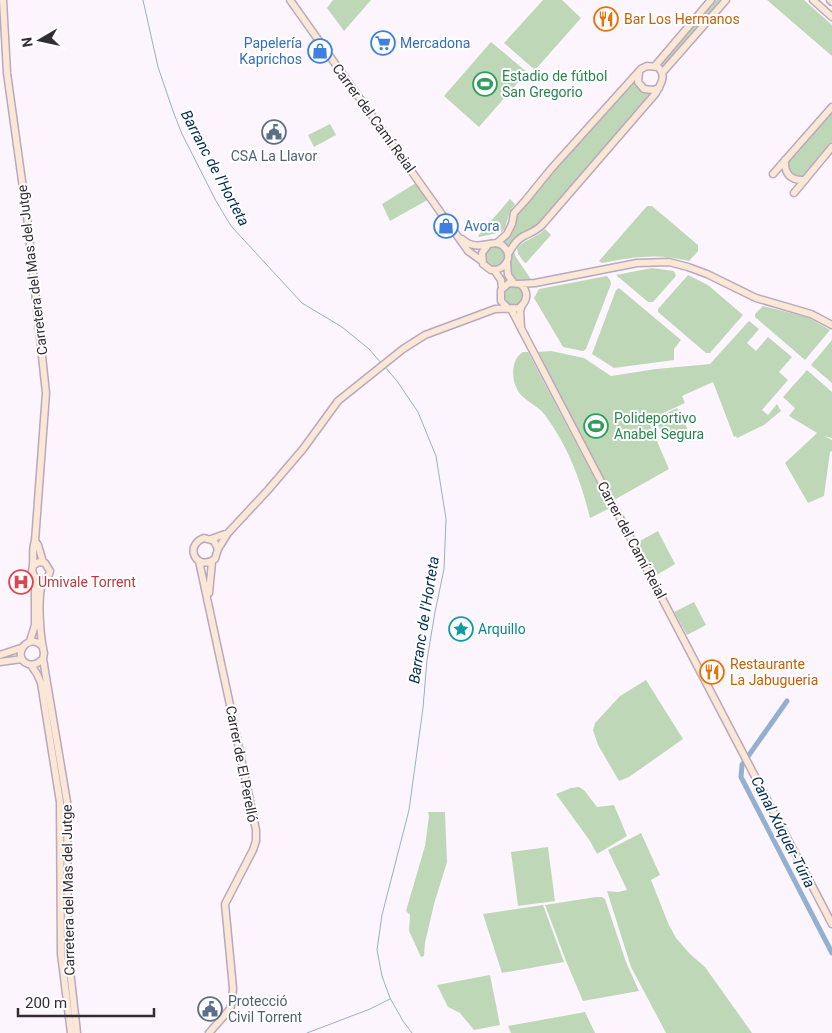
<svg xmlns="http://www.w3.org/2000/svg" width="832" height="1033" font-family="Roboto,sans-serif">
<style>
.green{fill:#bed7b7}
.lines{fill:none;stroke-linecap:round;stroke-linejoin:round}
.stream{stroke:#93b0d0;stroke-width:1}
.canal{stroke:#93b0d0;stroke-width:5}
.secondary-casing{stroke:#b9a8be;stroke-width:9}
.secondary{stroke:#fae7d6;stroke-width:6}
.labels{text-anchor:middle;stroke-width:4;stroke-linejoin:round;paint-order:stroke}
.food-label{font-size:14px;fill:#c56008;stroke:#fff;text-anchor:start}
.shop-label{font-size:14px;fill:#366cbe;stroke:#fff;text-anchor:start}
.leisure-label{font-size:14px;fill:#27864d;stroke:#fff;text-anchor:start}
.street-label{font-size:14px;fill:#322c35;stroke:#fff}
.service-label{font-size:14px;fill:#4e5e75;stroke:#fff}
.health-label{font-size:14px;fill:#be3a42;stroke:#fff;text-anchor:start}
.culture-label{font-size:14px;fill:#0d838f;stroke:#fff;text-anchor:start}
.water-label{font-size:15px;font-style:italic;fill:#002b53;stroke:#fff}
</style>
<rect width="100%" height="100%" fill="#fcf5fe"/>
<path class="green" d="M333,0H371L344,31L327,8Z
M543,0H562L581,18L535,70L504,43Z
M712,0H725L662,73L658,67Z
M767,0H804L832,25V56Z
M491,42L527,72L479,127L444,96Z
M637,77L646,92L655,93L538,226L508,248L503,243L511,232L516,214Z
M832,112V142L804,176C797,178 793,176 788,170L789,160Z
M330,124L336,135L314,147L308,135Z
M419,181L431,198L390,221L382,204Z
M510,199L515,204L510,211L505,228L502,232L479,237L478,236Z
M647,206H652L698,245V251L689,261C656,253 635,257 602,263L599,261Z
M545,229L551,235L526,263L524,262L518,254L517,248C525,239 537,238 545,229Z
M485 257a10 10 0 1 1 20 0a10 10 0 1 1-20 0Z
M513,249L516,257L532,281C528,281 523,282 519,281C505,278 510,258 513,249Z
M652,268L674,271L676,276L653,302H648L616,275Z
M688,275L708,285L743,315L710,353H706L658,312V309Z
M607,276L610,280L611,284L586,349L583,351L563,347L534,298L539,289Z
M503 296a10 10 0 1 1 20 0a10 10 0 1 1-20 0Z
M619,288L681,340L674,349V360L614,368L592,354L616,290Z
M763,306L807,317L830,330L805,360L755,317V314Z
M749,321L759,329L747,343L756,351L768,337L792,357L779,372L788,380L762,410L768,415L777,404L781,411L764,425L737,438L736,436L734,437L713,382L682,396L685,403L648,420L669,469L614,500L538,352L551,351L584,358L611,376L656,369L710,364Z
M832,340V383L811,365Z
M523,352H528L610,508L590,518C581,481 568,446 545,415C538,405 521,400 516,387C511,376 512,358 523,352Z
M807,370L832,392V438L824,436L832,440V451L830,452L824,496L808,503L785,463L817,433L789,416L795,408L783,397Z
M677,408L688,430L666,441L655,419Z
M658,531L675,564L655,576L638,542Z
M694,602L706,625L687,635L674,612Z
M646,680L683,739L629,777L619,781L598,745L593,730L595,723L620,696Z
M579,787L584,790L597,807L614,805L627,836L597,854L590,841L556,794L571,788Z
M428,812H445L447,862L434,904L425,943L424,956L421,957L409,931L410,915L406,911L425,846L429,816Z
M641,833L660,875L651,880L668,923L676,938L690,954L705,967L752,1033H666L631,967L607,891L618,892L627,890L608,850Z
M548,847L555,901L518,906L511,852Z
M596,897H602L605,899L626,962L639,991L583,1001L566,961L545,905Z
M543,905L564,962L502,973L483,914Z
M490,975L500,1025L474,1030L460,1013L448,1007L437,985Z
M585,1012L595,1033H511L508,1026Z"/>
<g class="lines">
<path class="stream" d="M143,0L158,67L173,111L182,134L216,201L231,226L302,303L342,327L369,349L382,364
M385,367L397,381L418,412L436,456L446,519L444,569L435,612L427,660L423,708L409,810L382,915L377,950L382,976L390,998L403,1021L412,1033
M307,1033L370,1009L390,999"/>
<path class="canal" d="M787,701L742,765L741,777L832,953"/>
<g class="secondary-casing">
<path id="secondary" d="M3,0L7,73L27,217L46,393L35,541C31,550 35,561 32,571L35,578V625L30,641
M290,0L468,251L482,261
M813,0L832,17
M830,0L832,2
M655,66L711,0
M639,73L638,82L644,89L653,90L659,88
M662,73L726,0
M785,160C784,174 791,181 805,180
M773,174L832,107
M794,193L832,147
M462,239C479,254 493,237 503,246C515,257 504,271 491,270L483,264L482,253L488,245
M497,243L507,234L512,224L514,213L525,201L551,169L641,69L647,66L658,67C667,76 661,83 656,93L542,225C536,231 532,232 524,236C517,239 512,247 508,254
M507,263L508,275L513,282
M494,270L501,280L502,288
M520,284L535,283L637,263L669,262L688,267L707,274L756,298L811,314L832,325
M511,309L832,924
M521,327L520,311L522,305
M211,539L228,533
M35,541L38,545L43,562
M218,549L214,541L204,538C183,546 197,572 215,559L218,549L228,533L268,490L303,449L338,401L403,349L425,335L495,309L519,308C528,301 529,291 520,284L509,283L501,290V301L507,307
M199,561L230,705L256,830V841L253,850L225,904L233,988L232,1003L230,1009L209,1033
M34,565L39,562L45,563L50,571C49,578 43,581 41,588C38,604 40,637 44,653L43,659L67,802L68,952L77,1033
M209,593L212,562
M43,647C27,630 11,658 28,664C34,666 38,663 43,659
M0,655L21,648
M0,662L22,659
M31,665L37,674L41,683L60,802L61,954L71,1033"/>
</g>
<use href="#secondary" class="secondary"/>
</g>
<defs>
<g id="restaurant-ring" transform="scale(1.25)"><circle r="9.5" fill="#fff" stroke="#e8710a" stroke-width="1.5"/><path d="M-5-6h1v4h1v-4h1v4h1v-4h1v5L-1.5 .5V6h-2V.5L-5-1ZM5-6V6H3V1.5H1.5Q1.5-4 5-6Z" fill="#e8710a"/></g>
<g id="supermarket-ring" transform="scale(1.25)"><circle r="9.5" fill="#fff" stroke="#3f7fe0" stroke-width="1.5"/><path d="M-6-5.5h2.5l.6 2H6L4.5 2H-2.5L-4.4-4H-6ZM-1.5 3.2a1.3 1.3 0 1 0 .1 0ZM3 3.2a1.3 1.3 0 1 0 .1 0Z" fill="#3f7fe0"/></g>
<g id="shop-ring" transform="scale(1.25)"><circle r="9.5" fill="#fff" stroke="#3f7fe0" stroke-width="1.5"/><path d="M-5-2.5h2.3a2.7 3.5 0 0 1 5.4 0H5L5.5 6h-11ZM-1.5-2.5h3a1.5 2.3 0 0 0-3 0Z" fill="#3f7fe0"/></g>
<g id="stadium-ring" transform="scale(1.25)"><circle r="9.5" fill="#fff" stroke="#2e9e5b" stroke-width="1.5"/><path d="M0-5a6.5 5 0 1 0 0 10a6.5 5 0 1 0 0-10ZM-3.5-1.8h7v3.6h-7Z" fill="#2e9e5b"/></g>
<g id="civic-ring" transform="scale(1.25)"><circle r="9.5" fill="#fff" stroke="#5c6f8a" stroke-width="1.5"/><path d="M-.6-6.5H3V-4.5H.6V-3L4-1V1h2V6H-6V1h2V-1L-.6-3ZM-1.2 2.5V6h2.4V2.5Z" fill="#5c6f8a"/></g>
<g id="hospital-ring" transform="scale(1.25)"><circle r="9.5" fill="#fff" stroke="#e0444e" stroke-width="1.5"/><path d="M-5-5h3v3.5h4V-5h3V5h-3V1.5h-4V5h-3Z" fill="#e0444e"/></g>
<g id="sight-ring" transform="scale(1.25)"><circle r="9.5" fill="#fff" stroke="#0f9aa8" stroke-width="1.5"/><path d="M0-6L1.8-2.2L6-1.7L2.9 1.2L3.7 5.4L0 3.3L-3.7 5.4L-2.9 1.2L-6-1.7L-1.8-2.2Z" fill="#0f9aa8"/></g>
</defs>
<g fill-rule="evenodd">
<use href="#restaurant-ring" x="606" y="19"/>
<use href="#supermarket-ring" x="383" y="43"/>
<use href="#shop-ring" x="320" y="51"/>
<use href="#stadium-ring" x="485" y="84"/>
<use href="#civic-ring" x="274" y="132"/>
<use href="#shop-ring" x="446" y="226"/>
<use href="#stadium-ring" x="596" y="426"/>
<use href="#hospital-ring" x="21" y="582"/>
<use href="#sight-ring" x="461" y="629"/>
<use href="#restaurant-ring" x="712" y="672"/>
<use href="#civic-ring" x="210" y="1009"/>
</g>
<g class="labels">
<g class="food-label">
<text x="624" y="24">Bar Los Hermanos</text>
<text x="730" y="669">Restaurante<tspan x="730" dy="16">La Jabugueria</tspan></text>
</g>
<g class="shop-label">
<text x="302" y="48" text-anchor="end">Papelería<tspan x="302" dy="16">Kaprichos</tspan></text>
<text x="400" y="48">Mercadona</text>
<text x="464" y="231">Avora</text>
</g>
<g class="leisure-label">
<text x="502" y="81">Estadio de fútbol<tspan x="502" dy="16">San Gregorio</tspan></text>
<text x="614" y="423">Polideportivo<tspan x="614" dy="16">Anabel Segura</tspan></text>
</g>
<g class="street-label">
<text transform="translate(374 118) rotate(54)" y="5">Carrer del Camí Reial</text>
<text transform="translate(32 270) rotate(-97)" y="5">Carretera del Mas del Jutge</text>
<text transform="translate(632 540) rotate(62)" y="5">Carrer del Camí Reial</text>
<text transform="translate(242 764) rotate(79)" y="5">Carrer de El Perelló</text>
<text transform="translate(68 890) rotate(-91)" y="5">Carretera del Mas del Jutge</text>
</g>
<g class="service-label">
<text x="274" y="161">CSA La Llavor</text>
<text x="228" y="1006" text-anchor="start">Protecció<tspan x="228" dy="16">Civil Torrent</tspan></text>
</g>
<g class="health-label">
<text x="38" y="587">Umivale Torrent</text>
</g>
<g class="culture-label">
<text x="478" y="634">Arquillo</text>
</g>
<g class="water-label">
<text transform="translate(215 168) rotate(62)" y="5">Barranc de l'Horteta</text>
<text transform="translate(424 620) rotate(-81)" y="5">Barranc de l'Horteta</text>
<text transform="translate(783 832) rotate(63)" y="5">Canal Xúquer-Túria</text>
</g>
</g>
<g transform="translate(40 40) rotate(261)" stroke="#ffffff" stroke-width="4" paint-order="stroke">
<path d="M0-4L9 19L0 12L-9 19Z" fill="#322c35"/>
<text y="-8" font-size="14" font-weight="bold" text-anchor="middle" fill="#322c35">N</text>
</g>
<path d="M18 1008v8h136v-8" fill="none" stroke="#322c35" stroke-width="2.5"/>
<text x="25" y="1008" font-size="15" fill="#322c35" stroke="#ffffff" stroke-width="4" paint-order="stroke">200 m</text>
</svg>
